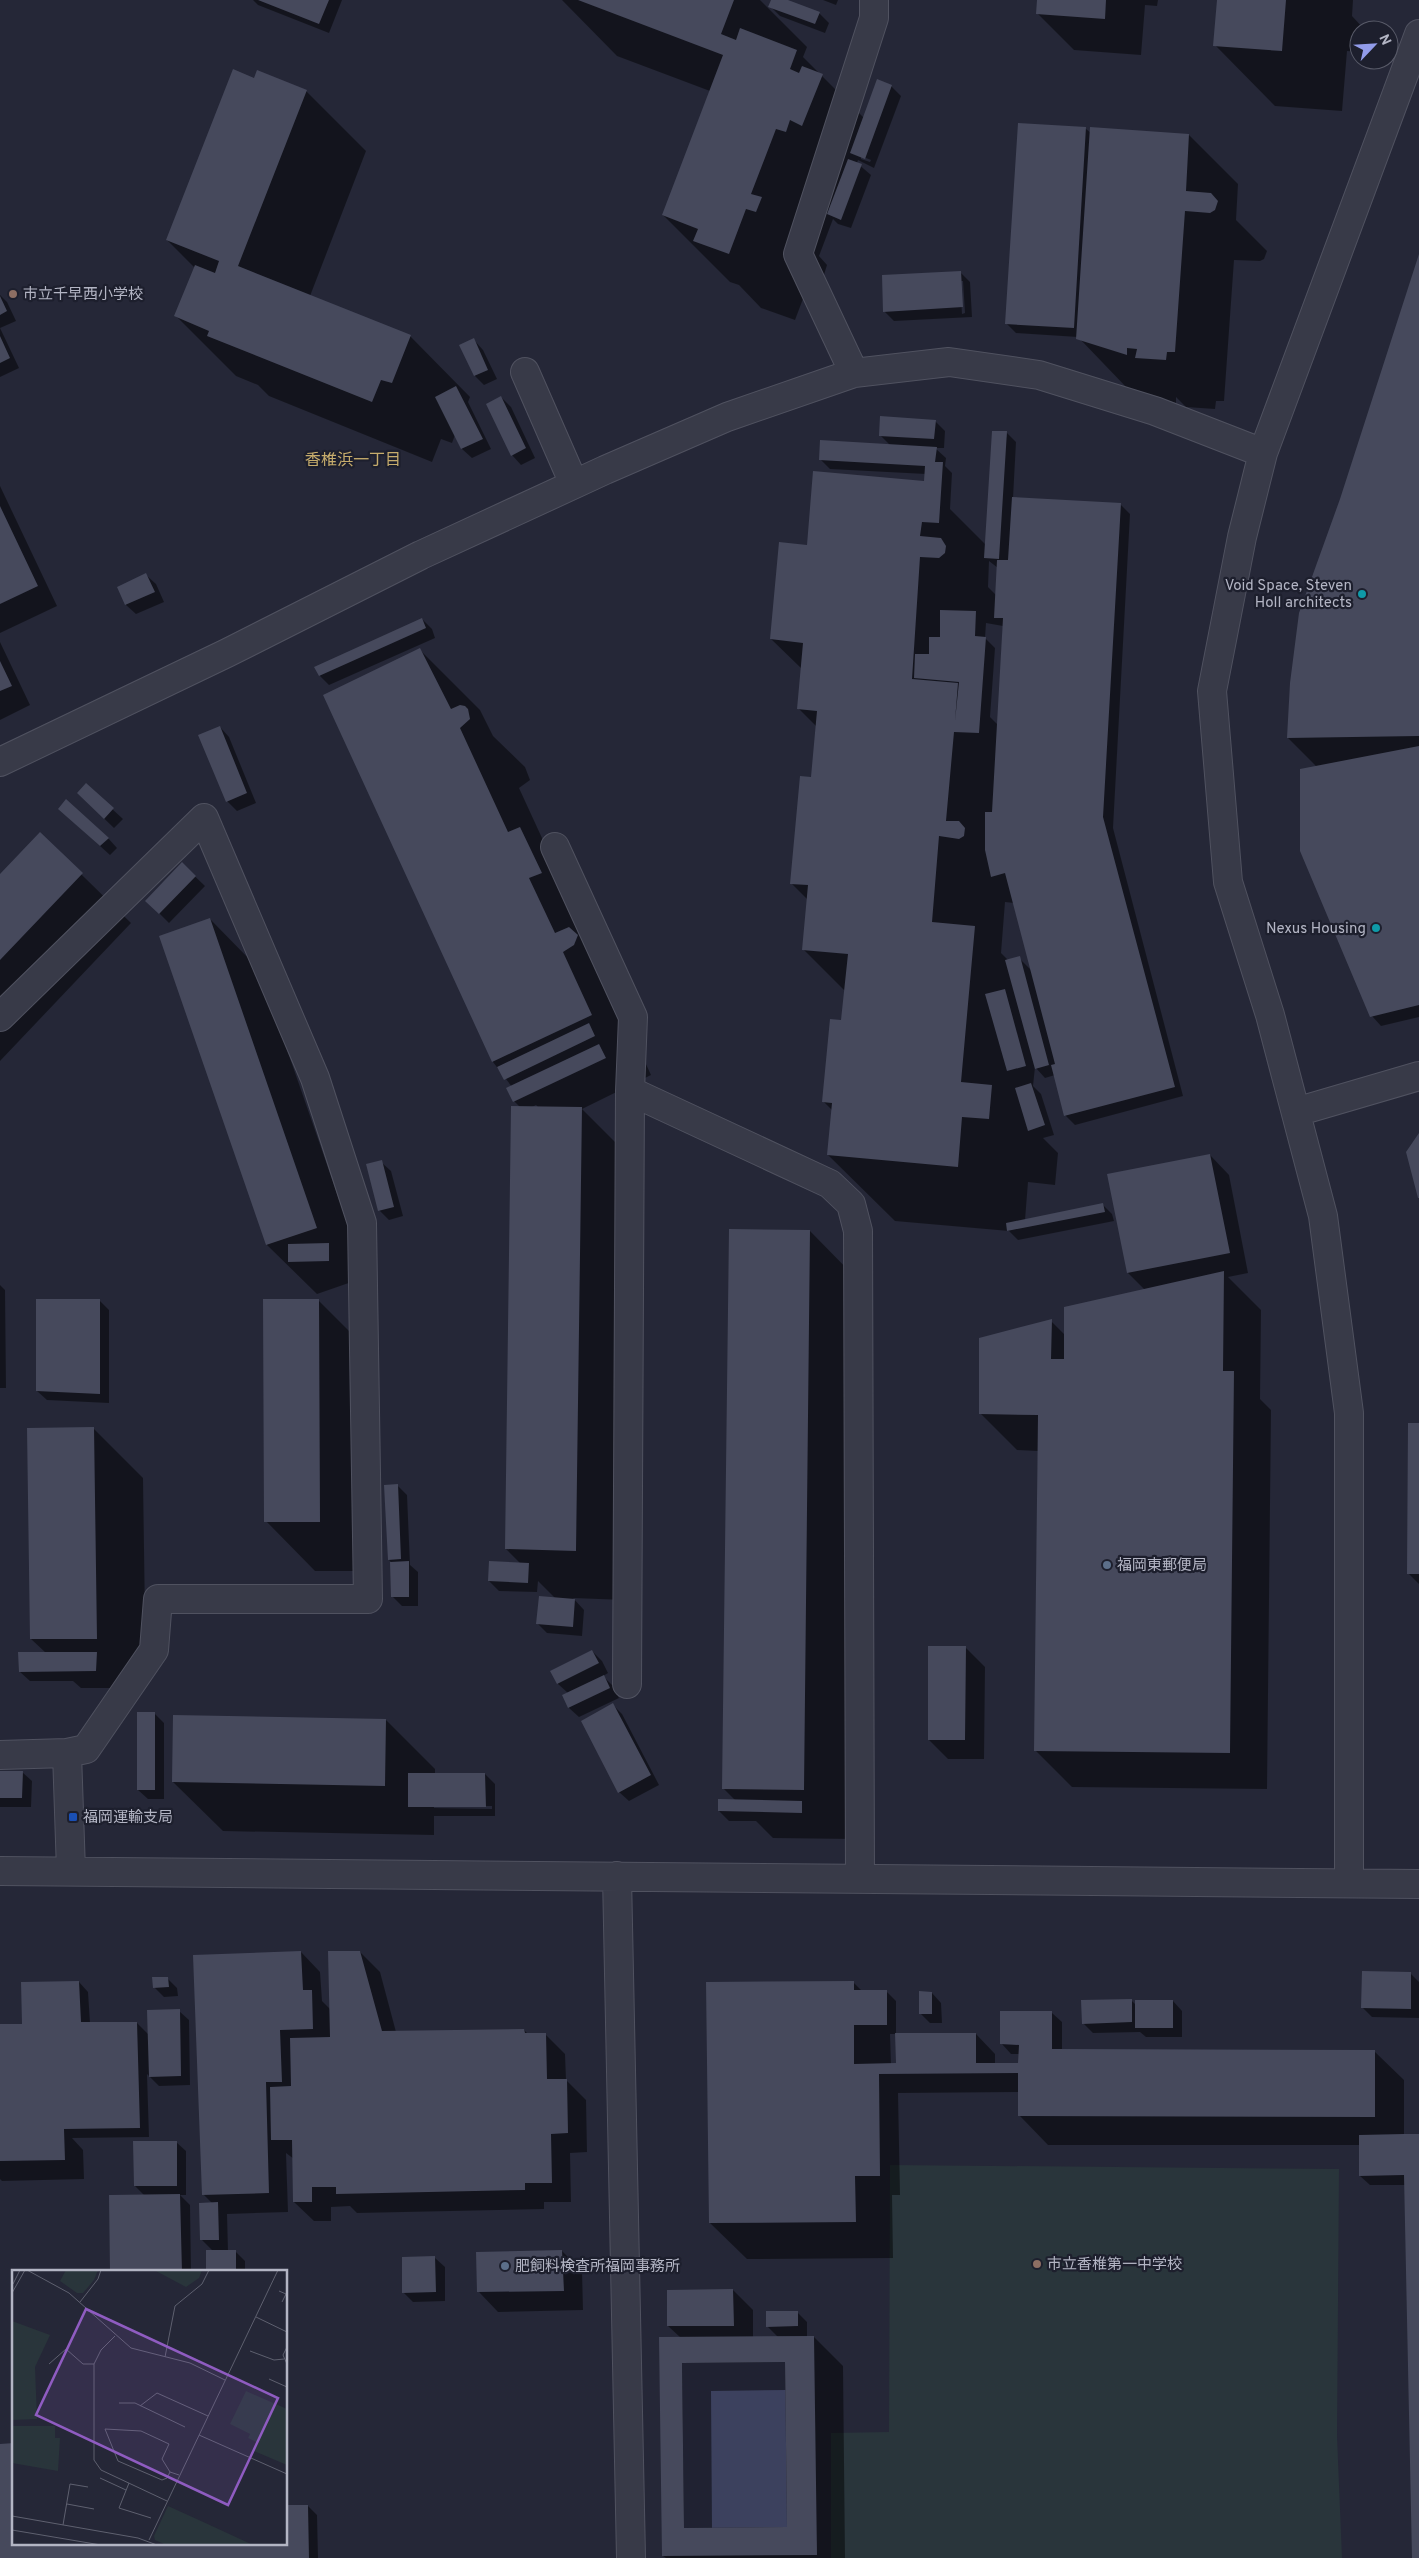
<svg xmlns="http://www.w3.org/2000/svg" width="1419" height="2558" font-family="Overpass,'Noto Sans JP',sans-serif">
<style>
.green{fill:#29353b}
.water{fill:#3c415e}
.shadow{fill:#0007;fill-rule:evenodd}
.building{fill:#46495c;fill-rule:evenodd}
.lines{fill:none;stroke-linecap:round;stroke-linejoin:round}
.minor-casing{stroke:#505260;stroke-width:30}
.minor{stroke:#383a48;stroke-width:28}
.education-dot{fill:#8d6e63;stroke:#1d1f2d;stroke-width:2}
.culture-dot{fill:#0f9aa8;stroke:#1d1f2d;stroke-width:2}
.service-dot{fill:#5c6f8a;stroke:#1d1f2d;stroke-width:2}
.transit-dot{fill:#1a4fb4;stroke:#1d1f2d;stroke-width:2}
.labels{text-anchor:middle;stroke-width:4.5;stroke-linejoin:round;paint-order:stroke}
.poi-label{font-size:15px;fill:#b3b5c4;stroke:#1d1f2d;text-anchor:start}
.neighbourhood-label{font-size:16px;fill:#c6ac6c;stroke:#1d1f2d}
.inset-road{fill:none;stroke:#5e606f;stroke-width:1}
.view{fill:#8f5cc1;fill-opacity:0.15;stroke:#8f5cc1;stroke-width:2.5}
.inset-edge{fill:none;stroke:#b3b5c4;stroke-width:2.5}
</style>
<rect width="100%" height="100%" fill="#252737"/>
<path class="green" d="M890,2165L1339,2169L1337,2436L1342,2558H831V2433L889,2432Z"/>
<path class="water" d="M785,2362L787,2527L684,2528L682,2363Z"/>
<path class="shadow" d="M253,0H342L329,33L258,5Z
M562,0H760L807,47L803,57L864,118L891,86L901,96L874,168L858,160L857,163L871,175L851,228L838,224L833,219L819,256L827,265L823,278L812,275L795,320L761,308L739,285L730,282L663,215L710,91L617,56ZM861,156L871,160L870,162L861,159Z
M772,0H785L819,13L829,23L825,33L780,16L770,6Z
M823,0H838L836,5Z
M1038,0H1158L1157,6L1145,5L1141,55L1074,50L1037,13Z
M1218,0H1353L1352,16L1365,30H1359V52L1347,51L1342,111L1275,106L1215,45Z
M255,80L306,91L366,151L310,296L410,336L470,397L468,402L491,449L472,458L462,449L455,435L452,443L441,439L432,462L269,396L258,385L236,376L176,316L195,268L167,240Z
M1020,124L1086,129L1091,133L1189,135L1238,184L1236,220L1267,251L1264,259L1260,261L1234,260L1224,401H1216L1215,409L1186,407L1176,397V403L1127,388L1078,337L1016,333L1006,323Z
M1419,257V1017L1381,1026L1372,1016L1317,767L1288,738L1341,500Z
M960,272L970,282L972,317L894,321L884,311ZM960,281H963L965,313L962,314Z
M0,295L7,302L16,321L0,328L19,368L0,377Z
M474,340L483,350L497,379L484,385L475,376L461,346Z
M501,397L511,407L535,458L521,465L512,455Z
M935,421L945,431L944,448H935L946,458L945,466L952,473L950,509L986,545L1007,433L1016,442L1013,498L1120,504L1130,514L1113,828L1183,1096L1075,1125L1065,1115L1055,1075L1045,1078L1035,1067L1033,1086L1041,1094L1054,1135L1043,1138L1058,1153L1055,1185L1028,1182L1025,1220L1102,1204L1112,1214L1114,1221L1018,1240L1009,1231L895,1221L828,1155L833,1111L823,1101L843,1022L845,991L803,949L808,900L791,883L812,778L817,727L799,709L802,669L771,639L808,547L925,484L926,474L830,469L820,459L891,446L880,435ZM989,561L998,568L997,596L988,587ZM986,623L1003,626L998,725L990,717L995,648L985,638ZM1005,902L1014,903L1032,971L1019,958L1009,961L1001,953Z
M0,486L57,606L0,633Z
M146,575L156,584L164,602L136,614L126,605L119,588Z
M422,619L432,629L435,638L329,685L320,676L316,668Z
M0,642L30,705L0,720Z
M420,650L480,710L493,736L525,767L530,780L519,788L651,1075L582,1109L631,1158L625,1600L573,1598L584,1610L582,1636L547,1633L538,1624L556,1599L538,1581L537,1592L499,1591L489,1581L521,1564L506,1549L520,1107L514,1101L512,1087L493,1062L325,696ZM536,1105L539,1108H530Z
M220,727L229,737L256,803L237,811L227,801Z
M86,785L123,819L114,828L88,803Z
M69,818L108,838L117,848L110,855Z
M40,834L131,923L0,1061V876Z
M182,864L205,886L169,923L156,910Z
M210,919L259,969L366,1277L317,1294L267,1245Z
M1210,1155L1229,1175L1248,1273L1228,1277L1261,1310L1260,1399L1271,1410L1267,1789L1072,1787L1035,1750L1038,1451L1017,1450L980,1413L1051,1321L1065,1335L1145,1290L1128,1273Z
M381,1162L391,1171L403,1216L389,1220L379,1210Z
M810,1231L859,1281L853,1839L773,1838L756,1821H729L719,1811L735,1800L723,1788Z
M0,1285L5,1290L6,1388H0Z
M99,1300L109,1310V1403L47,1400L37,1391Z
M318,1300L368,1350L369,1571H315L266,1521Z
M1419,1424V1584L1408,1573Z
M94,1429L143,1478L146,1688H81L73,1681H30L20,1672L46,1653L31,1639Z
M397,1485L407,1495L410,1565L418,1572V1606H402L392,1596L391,1562L389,1560Z
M965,1647L985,1667L984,1759H948L929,1740Z
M592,1651L602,1661L608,1673L603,1676L613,1686L619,1698L579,1717L569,1708L563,1695L568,1693L558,1684L552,1671Z
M613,1705L622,1714L659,1785L629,1801L619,1792Z
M154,1713L164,1723V1799H148L138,1790Z
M386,1720L435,1769V1774H485L495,1784V1816H434V1835L223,1831L173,1782ZM434,1806H492V1809L434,1808Z
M0,1772H22L32,1781L31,1807H0Z
M301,1952L320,1972L322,2001L331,2010L360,1952L380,1972L396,2032L524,2030L528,2034H545L565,2054L566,2080L586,2100L587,2152L570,2153L571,2202H544V2209L357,2213L350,2206L331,2207V2221H314L294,2202V2159L286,2153L288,2212L227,2214L228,2251H235L245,2261V2272H207L213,2251L202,2240L213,2204L203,2194Z
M1411,1974L1419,1982V2018L1372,2017L1363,2008Z
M167,1978L177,1988L178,1996L164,1997L154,1987Z
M79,1982L88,1992L90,2023H137L149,2035L179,2011L189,2020L190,2085L159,2086L147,2074L149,2137L72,2138L83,2150L84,2179L2,2181L0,2179V2025H23Z
M853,1982L862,1991H886L896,2001V2034H890L891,2065H897L976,2034L995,2054V2064H1020V2054H1011L1002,2044L1052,2013L1062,2022V2051L1375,2052L1404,2080V2135H1419V2558H1413L1406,2185H1370L1360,2176V2145H1048L1020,2116V2092L898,2093L900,2195H892L893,2258L747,2259L710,2223Z
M932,1993L941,2003L942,2023H930L920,2013Z
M1131,2000L1136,2005L1173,2001L1182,2011V2037H1146L1140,2032L1093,2033L1083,2023Z
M176,2142L186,2151V2195H180L190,2205L191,2272H112L145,2196L135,2186Z
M562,2251L582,2271L583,2310L498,2312L479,2292Z
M435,2258L445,2267V2301L413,2302L403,2292Z
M733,2290L753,2310V2338L778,2337L767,2326L797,2312L807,2322V2337H814L843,2366L845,2558H666L663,2556L681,2338L668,2326ZM787,2390L788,2529H712L711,2391Z
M0,2445L14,2544H286L308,2506L317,2515L318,2558H0Z"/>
<path class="building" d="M258,0H329L319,24Z
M578,0H734L721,34L736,40L740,28L797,50L790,69L799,73L802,66L823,74L802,126L790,120L786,132L776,129L751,194L762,197L756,212L746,209L729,254L693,241L698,229L662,215L723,55Z
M771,0H788L820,12L815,24L768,7Z
M1037,0H1106L1105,19L1036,14Z
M1217,0H1286L1282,51L1213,46Z
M233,69L254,78L257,70L307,90L238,266L411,335L392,383L381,380L372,402L207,336L209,331L174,316L195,265L215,273L219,261L166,240Z
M877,79L892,85L865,159L850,153Z
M1018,123L1086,127L1074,328L1005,324Z
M1090,127L1189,134L1186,191L1211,193L1218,201L1215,210L1210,213L1185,211L1175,352H1167L1166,360L1135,358L1137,349L1127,348V355L1076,339Z
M848,159L862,164L841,220L827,214Z
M1419,254V736L1287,738L1290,683L1299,613L1340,499Z
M961,271L963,307L883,312L882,275Z
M0,296L7,311L0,315Z
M0,336L10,358L0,363Z
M474,338L488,370L474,376L459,345Z
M456,386L483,439L461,449L435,397Z
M501,396L526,448L511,456L486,404Z
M880,416L936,420L934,439L879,436Z
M992,431H1007L999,559L984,558Z
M820,440L937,447L935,462H943L939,523L922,522L920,536L941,538L946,546L945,553L939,558L920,557L912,679L958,683L955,721L959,682L914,678L915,654H929V637H940V610L976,611L975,636L986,637L979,733L954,732L946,821H959L965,828L964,836L959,839L939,836L932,922L975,926L961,1082L992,1085L989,1119L962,1117L958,1167L827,1155L832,1103L822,1102L830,1019L841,1020L848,954L802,950L808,885L790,884L800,776L811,777L817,711L797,709L803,643L770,639L779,542L807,545L813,471L924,481L925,466L819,460Z
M1012,497L1121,503L1103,817L1175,1087L1064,1116L1051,1065L1055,1064L1005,873L991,877L985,850V812H992L1003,618H994L997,560H1008Z
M0,506L38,586L0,604Z
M146,573L155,592L125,605L117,587Z
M422,618L426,628L319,676L314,667Z
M420,648L451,709L460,705L465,706L468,709L470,719L460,728L508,832L520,827L542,873L529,878L555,933L569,927L578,935L574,945L563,952L592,1015L492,1062L323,695Z
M0,661L12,686L0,691Z
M220,726L247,793L226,802L198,735Z
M1419,746V1005L1370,1017L1300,851V769Z
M86,783L114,808L104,819L77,793Z
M66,799L109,838L100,846L58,809Z
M40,832L83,873L0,960V874Z
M182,862L196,876L159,914L145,901Z
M210,918L317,1228L266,1245L159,936Z
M1020,956L1049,1065L1035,1069L1005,960Z
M1005,989L1026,1066L1007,1071L985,994Z
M589,1023L595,1036L504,1080L497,1067Z
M599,1044L606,1058L513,1102L506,1088Z
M1031,1083L1045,1125L1028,1131L1015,1088Z
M511,1106L582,1107L576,1551L505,1549Z
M1419,1133V1198H1418L1406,1152Z
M1210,1154L1230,1253L1127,1273L1107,1174Z
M382,1160L394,1207L378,1211L366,1164Z
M1103,1203L1105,1212L1007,1231L1006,1223Z
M729,1229L810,1230L804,1790L722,1789Z
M329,1243V1261L288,1262V1244Z
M1224,1271L1223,1371H1234L1230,1753L1034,1751L1038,1415L979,1414V1338L1052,1319L1051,1359H1064V1307Z
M36,1299H100V1394L36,1391Z
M263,1299H319L320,1522H264Z
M1408,1423H1419V1574H1407Z
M94,1427L97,1639H30L27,1428Z
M398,1484L401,1559L388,1560L384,1485Z
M409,1561V1597H391L390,1562Z
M489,1561L529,1563L528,1583L488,1581Z
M539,1596L575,1599L573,1627L536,1624Z
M928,1646H966L965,1740H928Z
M592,1650L599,1663L557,1684L550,1671Z
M18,1652H97L96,1671L19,1672Z
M604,1675L610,1688L568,1708L562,1695Z
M613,1703L651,1775L618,1793L581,1721Z
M137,1712H155V1790H137Z
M173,1715L386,1719L385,1786L172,1782Z
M0,1771H23L22,1798H0Z
M408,1773H485L486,1807H408Z
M718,1799L802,1801V1813L718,1811Z
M301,1951L303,1990H312L313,2029L280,2030L282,2082H266L269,2193L202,2195L193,1955Z
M328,1951H360L382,2031L524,2029L525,2033H546L547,2079H567L568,2133L551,2134L552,2183H525V2190L336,2194V2187H312V2202H293L292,2140H271L270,2087L291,2086L290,2038L330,2037Z
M1362,1971L1411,1972V2009L1361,2008Z
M152,1977H168L169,1987L153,1988Z
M79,1981L81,2022H137L140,2128L64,2129L65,2160L0,2161V2024H22L21,1982Z
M854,1981V1990H887V2025H854V2064L896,2063L895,2033H976V2063H1018L1019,2045L1000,2044V2011H1052V2049L1375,2050V2117L1018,2116V2073L879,2074L880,2176H855L856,2222L709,2223L706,1982Z
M919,1991L932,1992V2014H919Z
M1132,1999V2022L1082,2024L1081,2000Z
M1135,2000H1173V2028H1135Z
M180,2009L181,2076L149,2077L147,2010Z
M1404,2134H1419V2558H1412L1404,2175L1359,2176V2135Z
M133,2141H177V2186H134Z
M180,2194L182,2272H110L109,2195Z
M218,2202L219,2240H200L199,2203Z
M206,2250H236V2272H206Z
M562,2250L564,2291L477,2292L476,2252Z
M435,2256L436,2292L402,2293V2257Z
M733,2289L734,2326H667V2290Z
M766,2311H798V2326L766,2327Z
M814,2336L817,2555L662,2556L659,2337ZM785,2362L787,2527L684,2528L682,2363Z
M14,2443V2544H286V2505H308L309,2558H0V2444Z"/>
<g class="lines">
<g class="minor-casing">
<path id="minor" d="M525,372L574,484
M854,373L798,254L874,18V0
M0,762L227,653L421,555L605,470L727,417L854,373L949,362L1039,375L1155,411L1263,453
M555,847L633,1017L630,1091L627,1684
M0,1017L204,818L315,1078L362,1223L368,1599H158L154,1650L86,1749L67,1753L0,1755
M630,1091L830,1184L851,1204L858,1231L860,1878
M1296,1112L1419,1076
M67,1753L71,1871
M0,1871L1419,1884
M617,1876L631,2558
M1349,1882V1413L1323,1216L1270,1015L1228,882L1212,691L1242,537L1263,453L1419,34"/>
</g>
<use href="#minor" class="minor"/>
</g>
<g class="education-dot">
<circle cx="13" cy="294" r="5"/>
<circle cx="1037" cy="2264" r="5"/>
</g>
<g class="culture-dot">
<circle cx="1362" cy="594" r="5"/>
<circle cx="1376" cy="928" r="5"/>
</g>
<g class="service-dot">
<circle cx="1107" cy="1565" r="5"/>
<circle cx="505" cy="2266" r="5"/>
</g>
<rect class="transit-dot" x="68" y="1812" width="10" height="10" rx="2.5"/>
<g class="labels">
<g class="poi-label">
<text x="23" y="299">市立千早西小学校</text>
<text x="1352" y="590" text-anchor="end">Void Space, Steven<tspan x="1352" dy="17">Holl architects</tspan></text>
<text x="1366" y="933" text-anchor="end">Nexus Housing</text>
<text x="1117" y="1570">福岡東郵便局</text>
<text x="83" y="1822">福岡運輸支局</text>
<text x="1047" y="2269">市立香椎第一中学校</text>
<text x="515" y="2271">肥飼料検査所福岡事務所</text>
</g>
<g class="neighbourhood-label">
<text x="353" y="465">香椎浜一丁目</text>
</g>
</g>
<g transform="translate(12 2270)">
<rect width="275" height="275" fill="#252737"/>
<path d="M54,0H86L82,10L71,23H65L48,11ZM190,0L187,8L174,17L144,1ZM0,51L38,65L23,97L25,149L0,150ZM234,121L275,139V195L242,181L246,173L236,168L238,164L218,154ZM1,156H43V168H48L46,201L0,193ZM156,236L189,251L241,275L152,274L143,270L142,266Z" fill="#29353b"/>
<path class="inset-road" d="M15,0L57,23L119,78L178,93L213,110M1,14L8,0M267,21L274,24L270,32M0,23L13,0M68,32L86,9L89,0M244,47L275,62M103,66L89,80L82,94V190L89,200L155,231M275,77L271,85L275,94M238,81L262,90L272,89M153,87L163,36L190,14L197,0M37,94L54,79L71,94H82M257,109L275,117M107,133H123L173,157M128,136L145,123L196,146M187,165L275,204M158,202L155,208L150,210L106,191L93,159L129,161L157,174L150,189L158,202L167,205M88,208L114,220M117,213L107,238L139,248M55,234L82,239M0,246L126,268L145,275M51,255L58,214L76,217M0,260L89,275M137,270L266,0"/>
<path class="view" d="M74,39L266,128L216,235L24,145Z"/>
<rect width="275" height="275" class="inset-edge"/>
</g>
<g transform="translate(1374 45) rotate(65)"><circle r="24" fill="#1d1f2d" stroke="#595b69"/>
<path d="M0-4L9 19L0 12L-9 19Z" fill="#929cea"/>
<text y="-8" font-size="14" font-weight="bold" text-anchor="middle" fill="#b3b5c4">N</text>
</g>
</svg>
